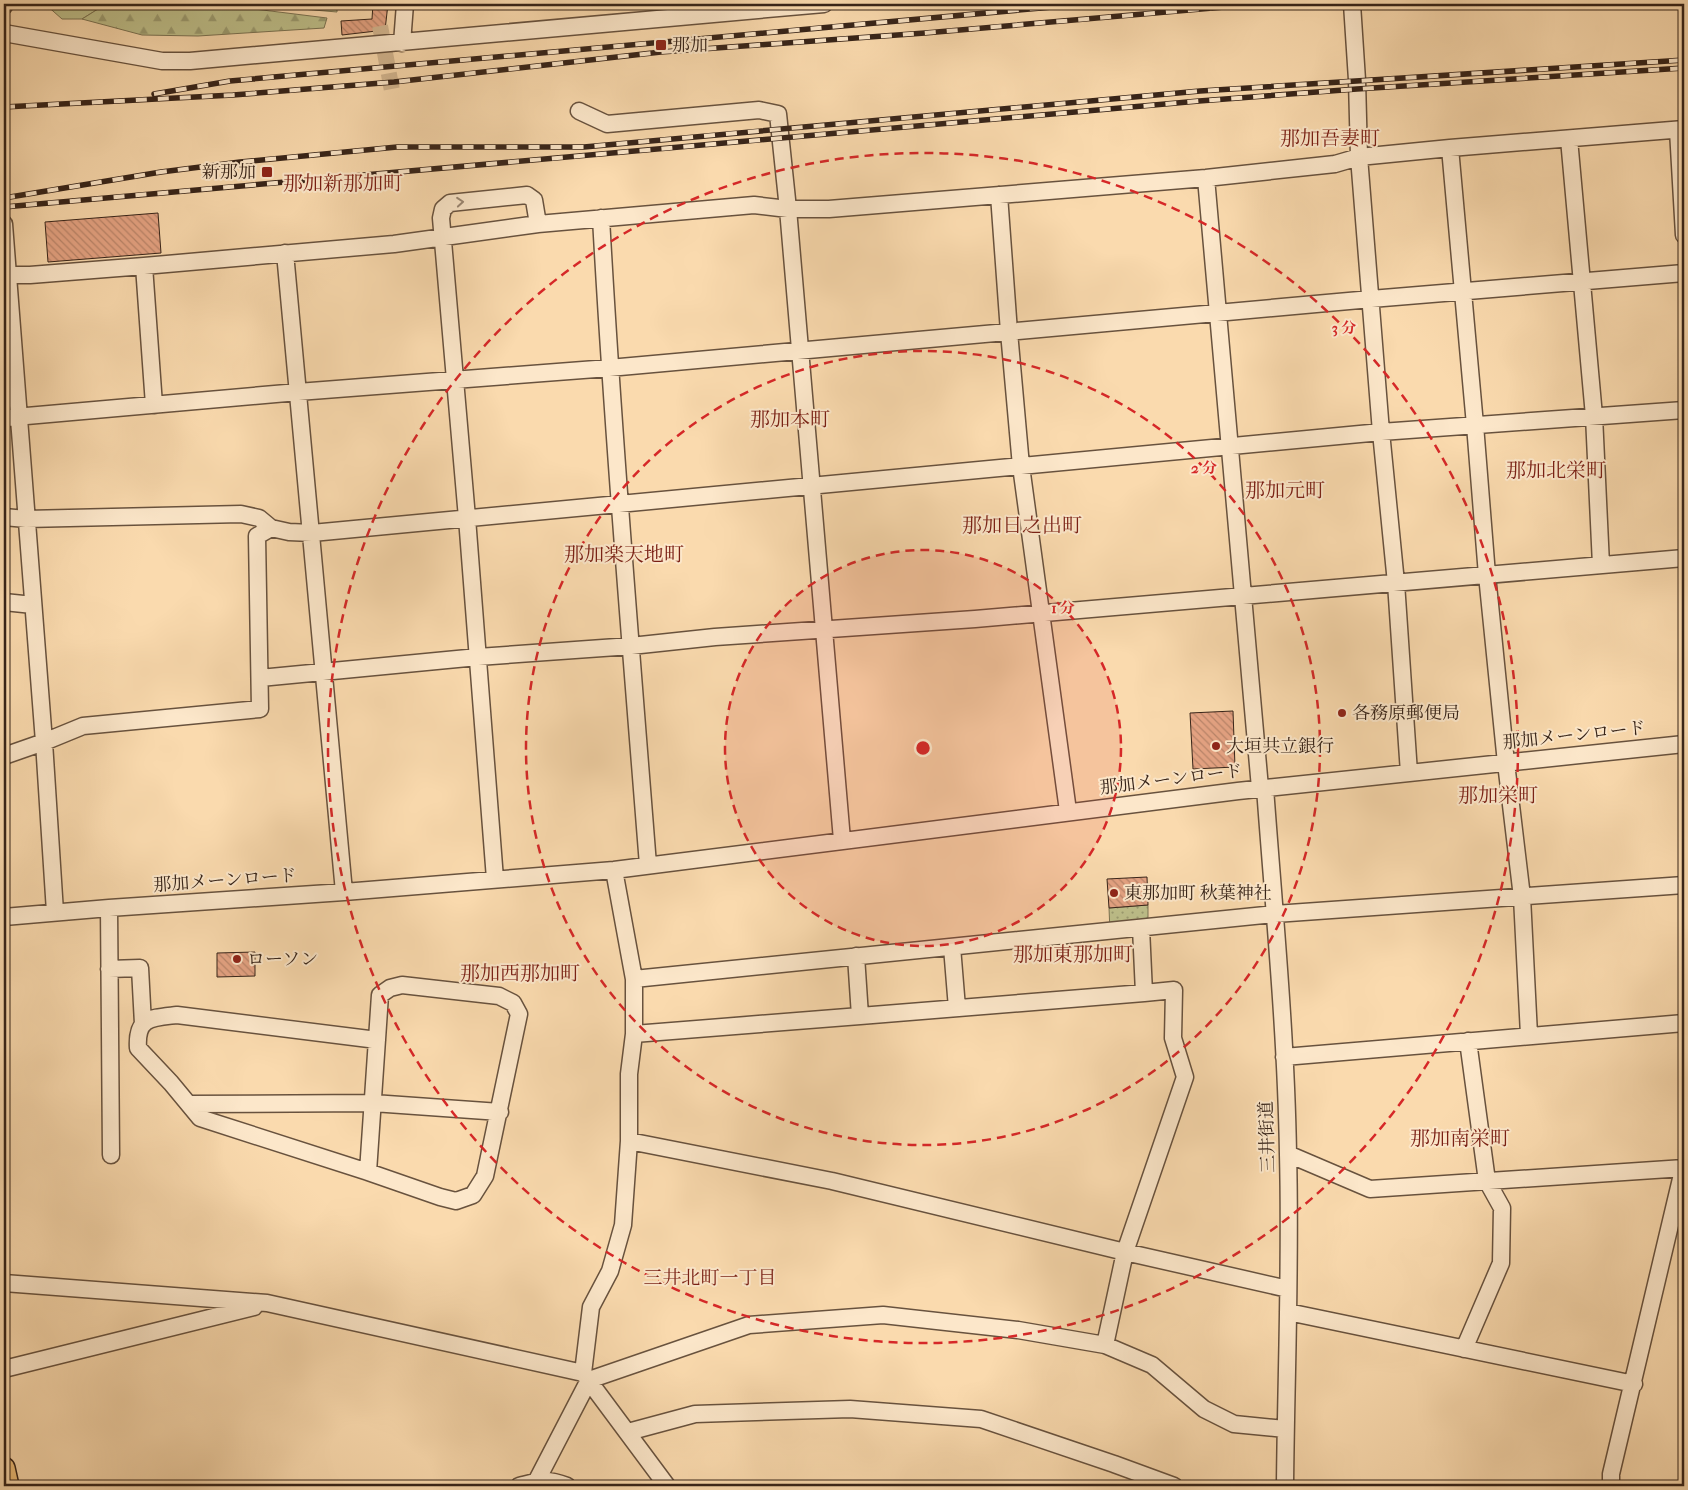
<svg xmlns="http://www.w3.org/2000/svg" width="1688" height="1490" font-family="'IM FELL French Canon','Noto Serif JP',serif">
<style>
.green{fill:#bec08b;stroke:#7a7252}
.forest{fill:url(#forest-firs);stroke:#7a7252}
.park{fill:url(#park-dots);stroke:#7a7252}
.building{fill:url(#building-back-hatch);stroke:#372419}
.lines{fill:none;stroke-linecap:round;stroke-linejoin:round}
.minor-tunnel{stroke:#d3b690;stroke-width:16;stroke-dasharray:16 8;stroke-linecap:butt}
.minor-casing{stroke:#68523e;stroke-width:19}
.major-casing{stroke:#372419;stroke-width:24}
.minor{stroke:#fce7ca;stroke-width:16}
.major{stroke:#edbd77;stroke-width:21}
.rail-casing{stroke:#372419;stroke-width:5.5}
.rail{stroke:#fce7ca;stroke-width:4;stroke-dasharray:11;stroke-linecap:butt}
.oneway{stroke:#9a8672}
.ring{fill:none;stroke:#d62828;stroke-width:2.5;stroke-dasharray:9 6}
.poi-dot{fill:#8f2418;stroke:#fce7ca;stroke-width:2}
.labels{text-anchor:middle;stroke-width:4;stroke-linejoin:round;paint-order:stroke}
.poi-label{font-size:18px;fill:#372419;stroke:#fce7ca;text-anchor:start}
.street-label{font-size:18px;fill:#372419;stroke:#fce7ca}
.neighbourhood-label{font-size:19px;fill:#7a1f14;stroke:#fce7ca}
.quarter-label{font-size:20px;fill:#7a1f14;stroke:#fce7ca}
.centre{fill:#d62828;stroke:#fce7ca;stroke-width:2.5}
.ring-label{font-size:15px;text-anchor:middle;font-weight:bold;fill:#d62828;stroke:#fce7ca;stroke-width:4;stroke-linejoin:round;paint-order:stroke}
</style>
<defs>
<pattern id="forest-firs" width="22" height="20" patternUnits="userSpaceOnUse" patternTransform="scale(1.25)"><rect width="22" height="20" fill="#bec08b"/><path d="M5 1l3.5 6h-7zM16 11l3.5 6h-7z" fill="#9b9c71"/></pattern>
<pattern id="park-dots" width="8" height="8" patternUnits="userSpaceOnUse" patternTransform="scale(1.25)"><rect width="8" height="8" fill="#bec08b"/><path d="M2 2h.1M6 6h.1" fill="none" stroke="#9b9c71" stroke-width="1.8" stroke-linecap="round"/></pattern>
<pattern id="building-back-hatch" width="6" height="6" patternUnits="userSpaceOnUse" patternTransform="scale(1.25)"><rect width="6" height="6" fill="#e5a383"/><path d="M-1 5l2 2M0 0l6 6M5-1l2 2" fill="none" stroke="#ba856a"/></pattern>
</defs>
<rect width="100%" height="100%" fill="#fadaae"/>
<filter id="stains"><feTurbulence type="fractalNoise" baseFrequency=".004" numOctaves="4"/><feColorMatrix values="0 0 0 0 .2 0 0 0 0 .09 0 0 0 0 .02 0 0 0 .5 -.17"/></filter>
<radialGradient id="worn" r=".72"><stop offset=".6" stop-color="#630" stop-opacity="0"/><stop offset="1" stop-color="#630" stop-opacity=".3"/></radialGradient>
<path class="green" d="M32,4H106L82,19H62L45,4Z
M243,4H337V12Z"/>
<path class="forest" d="M106,4H214L327,18L324,28L198,36L142,35L82,19Z"/>
<path class="park" d="M1148,905V928L1110,932L1109,908Z"/>
<path class="building" d="M373,4H388L385,30L342,35L341,21L372,19Z
M158,213L161,253L48,262L45,222Z
M1233,711L1235,767L1193,769L1190,713Z
M1147,877L1148,905L1109,908L1107,879Z
M255,952V976L217,977V953Z"/>
<g class="lines">
<path class="minor-tunnel" d="M380,26L393,96"/>
<g class="minor-casing">
<path id="minor" d="M1352,4L1357,80L1359,157L1381,432L1396,583L1409,773
M4,6V4
M4,33L162,61H190L824,4
M402,43L405,4
M579,111L607,124L759,110L778,114L788,209L842,840
M1678,130L1684,235
M1569,139L1594,416L1601,565
M1450,148L1475,425L1487,575L1506,763L1522,897L1529,1035
M1206,178L1260,788
M999,195L1009,332L1021,466L1068,811
M601,218C613,434 631,649 648,865
M4,224L44,742L55,912
M285,253L344,892
M144,266L154,405
M4,275H30L144,266L394,244L538,224L754,205L788,209H829L1206,178L1335,164L1359,157L1450,148L1684,129
M4,418L298,392L609,368L1371,299L1684,273
M4,517L26,519L241,514L259,518L271,528L289,532L312,533L1381,432L1684,410
M4,602L33,605
M260,678L478,657L631,646L715,637L975,619L1684,558
M4,756L44,742L83,726L260,709L257,536L271,528
M1265,788C1274,910 1286,1032 1288,1154C1291,1265 1286,1375 1285,1486
M495,879L467,518L441,218L443,209L450,203L527,195L534,200L538,224
M109,908L111,1155
M4,917L109,908L344,892L614,870L1238,791L1684,744
M952,947L957,1008
M856,956L860,1016L1144,993
M109,969L140,968L143,1024
M634,979L1275,914L1684,885
M634,1034L860,1016
M1284,1057L1684,1023
M189,1104L373,1103L500,1112
M629,1141L832,1181L1125,1252L1288,1289
M1288,1154L1370,1189L1684,1168
M368,1172L380,995L390,988L402,985L499,996L513,1003L519,1014L485,1176L473,1195L456,1201L440,1197L368,1172L200,1118L171,1083L138,1048C136,1017 151,1018 177,1015L377,1040
M4,1283L267,1303L583,1373L667,1486
M1288,1312L1634,1384
M1105,1345L1125,1252L1185,1077L1173,1038L1174,990L1144,993L1141,928
M1464,1349L1501,1263L1502,1208L1487,1181L1468,1041
M4,1369L254,1307
M583,1373L591,1307L610,1271L623,1225L629,1141V1074L634,1034V979L614,870
M628,1432L695,1414L850,1409L981,1419L1114,1464L1174,1486
M519,1486C540,1481 546,1478 567,1486
M534,1486L589,1380L749,1325L883,1315L1018,1330L1105,1345L1152,1365L1204,1409L1234,1424L1285,1429
M1611,1486V1474L1684,1166"/>
</g>
<g class="major-casing">
<path id="major" d="M4,1468L8,1486"/>
</g>
<use href="#minor" class="minor"/>
<use href="#major" class="major"/>
<g class="rail-casing">
<path id="rail" d="M154,94L230,81L1086,4
M4,107L233,95L394,82L661,52L925,33L1259,4
M4,198L161,172L240,162L397,147H584L1200,91L1684,60
M4,207L1199,101L1357,89L1684,68"/>
</g>
<use href="#rail" class="rail"/>
</g>
<defs><path id="oneway-chevron" d="M-2-3.5L2.5 0L-2 3.5" fill="none" stroke-width="1.6" stroke-linecap="round" stroke-linejoin="round" transform="scale(1.25)"/></defs>
<use class="oneway" href="#oneway-chevron" transform="translate(460 202) rotate(-5)"/>
<circle cx="923" cy="748" r="198" fill="#d62828" fill-opacity=".12"/>
<g class="ring">
<circle cx="923" cy="748" r="198"/>
<circle cx="923" cy="748" r="397"/>
<circle cx="923" cy="748" r="595"/>
</g>
<g class="poi-dot">
<rect x="655" y="39" width="12" height="12" rx="2.5"/>
<rect x="261" y="166" width="12" height="12" rx="2.5"/>
<circle cx="1342" cy="713" r="5"/>
<circle cx="1216" cy="746" r="5"/>
<circle cx="1114" cy="893" r="5"/>
<circle cx="237" cy="959" r="5"/>
</g>
<g class="labels">
<g class="poi-label">
<text x="672" y="51">那加</text>
<text x="256" y="178" text-anchor="end">新那加</text>
<text x="1352" y="719">各務原郵便局</text>
<text x="1226" y="752">大垣共立銀行</text>
<text x="1124" y="899">東那加町 秋葉神社</text>
<text x="247" y="965">ローソン</text>
</g>
<g class="street-label">
<text transform="translate(1574 735) rotate(-6)" y="6">那加メーンロード</text>
<text transform="translate(1171 779) rotate(-7)" y="6">那加メーンロード</text>
<text transform="translate(225 880) rotate(-4)" y="6">那加メーンロード</text>
<text transform="translate(1267 1137) rotate(-92)" y="6">三井街道</text>
</g>
<g class="neighbourhood-label">
<text x="710" y="1284">三井北町一丁目</text>
</g>
<g class="quarter-label">
<text x="1330" y="145">那加吾妻町</text>
<text x="343" y="190">那加新那加町</text>
<text x="790" y="426">那加本町</text>
<text x="1556" y="477">那加北栄町</text>
<text x="1285" y="497">那加元町</text>
<text x="1022" y="532">那加日之出町</text>
<text x="624" y="561">那加楽天地町</text>
<text x="1498" y="802">那加栄町</text>
<text x="1073" y="961">那加東那加町</text>
<text x="520" y="980">那加西那加町</text>
<text x="1460" y="1145">那加南栄町</text>
</g>
</g>
<circle cx="923" cy="748" r="8" class="centre"/>
<g class="ring-label">
<text x="1344" y="333">3 分</text>
<text x="1204" y="473">2 分</text>
<text x="1063" y="613">1 分</text>
</g>
<rect width="1688" height="1490" fill="none" stroke="#fadaae" stroke-width="20"/>
<rect x="5" y="5" width="1678" height="1480" fill="none" stroke="#372419" stroke-width="2.5"/>
<rect x="10" y="10" width="1668" height="1470" fill="none" stroke="#372419"/>
<rect width="100%" height="100%" filter="url(#stains)"/>
<rect width="100%" height="100%" fill="url(#worn)"/>
</svg>
